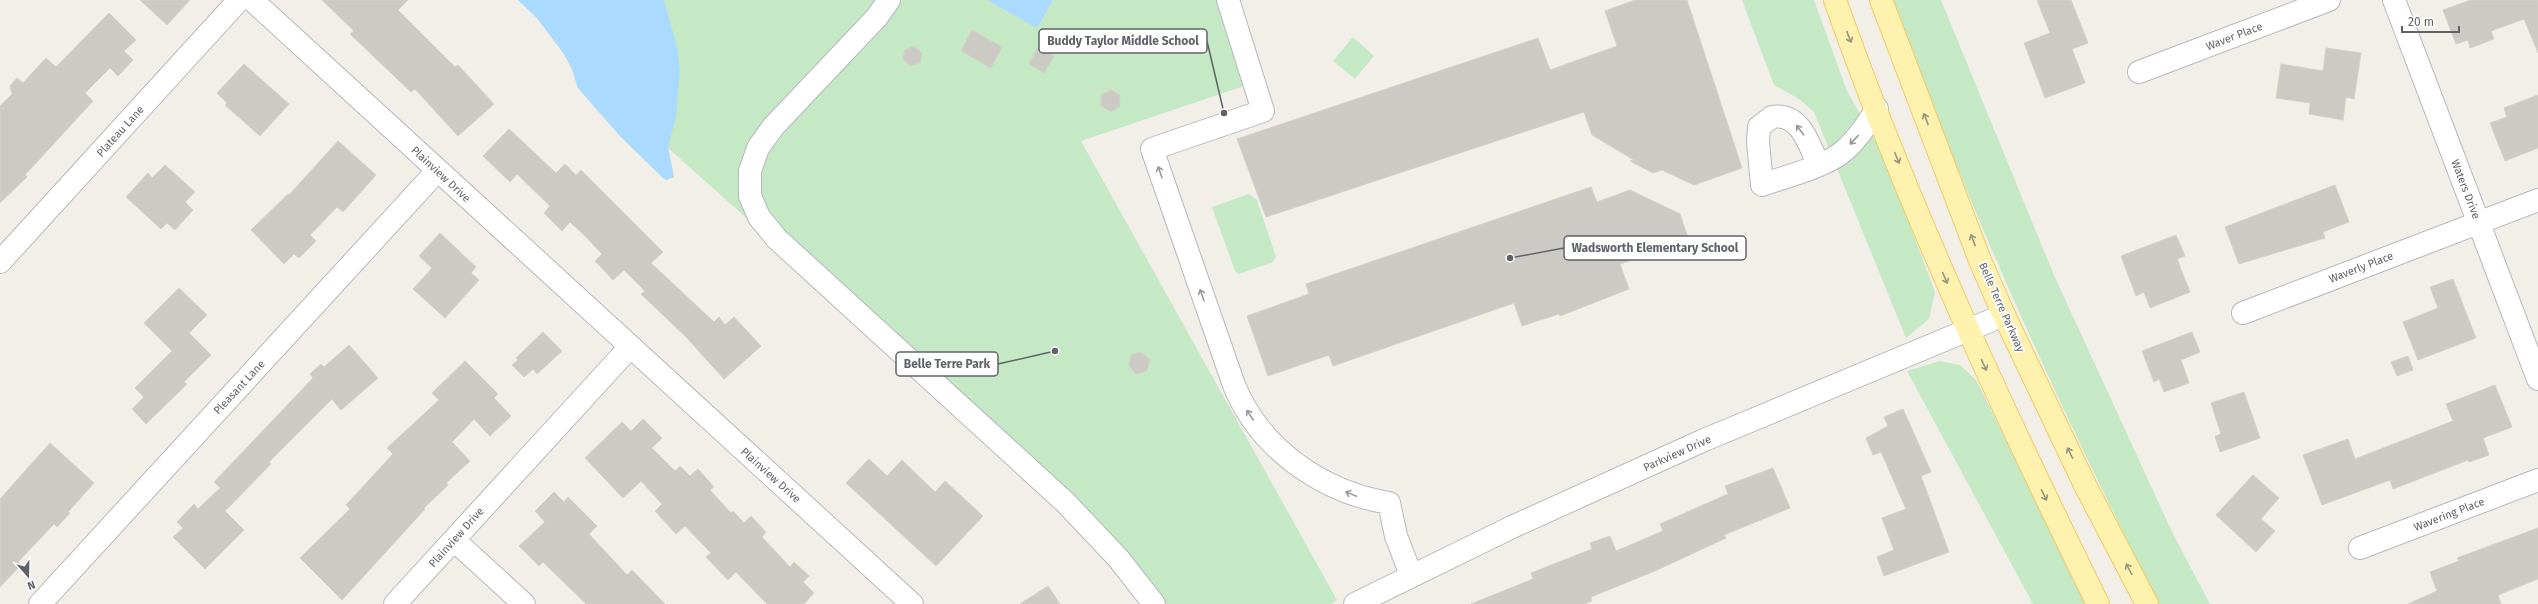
<svg xmlns="http://www.w3.org/2000/svg" width="2538" height="604" font-family="'Fira Sans',sans-serif">
<style>
.green{fill:#c5e8c5}
.water{fill:#aadaff}
.building{fill:#cccac5;stroke:#d6d1c6}
.lines{fill:none;stroke-linecap:round;stroke-linejoin:round}
.minor-casing{stroke:#b5b8bc;stroke-width:24}
.major-casing{stroke:#f2c960;stroke-width:24}
.minor{stroke:#fff;stroke-width:22}
.major{stroke:#fff2af;stroke-width:22}
.oneway{stroke:#979581}
.oneway2{stroke:#979a9d}
.labels{text-anchor:middle;stroke-width:3.5;stroke-linejoin:round;paint-order:stroke}
.street-label{font-size:11px;fill:#5f6368;stroke:#fff}
.leader{fill:none;stroke:#5f6368;stroke-width:1.5}
.callout-dot{fill:#5f6368;stroke:#fff;stroke-width:1.5}
.callout{fill:#fff;stroke:#5f6368;stroke-width:1.5}
.callout-label{font-size:12px;text-anchor:middle;font-weight:bold;fill:#5f6368}
</style>
<rect width="100%" height="100%" fill="#f1efe8"/>
<path class="green" d="M518,0H1217L1244,86L1081,141L1337,600L1331,604H1166L1141,571L668,148L674,177L666,180L662,177L620,136L578,88L572,69L564,54L537,18Z
M1742,0H1814L1847,91L1883,154L1935,292L1929,319L1906,338L1814,112L1799,99L1774,85Z
M1893,0H1941L2053,273L2173,534L2210,604H2159C2060,408 1967,207 1893,0Z
M1353,37L1374,56L1355,79L1333,61Z
M1249,194L1257,200L1276,257L1273,262L1239,274L1235,271L1212,207Z
M1940,361L1960,365L1976,380L2088,604H2033L1907,371Z"/>
<path class="water" d="M518,0H664L677,47L680,70L676,117L668,147L674,177L666,180L662,177L620,136L578,88L572,69L564,54L537,18Z
M987,0H1053L1037,28Z"/>
<path class="building" d="M140,0H190L167,25Z
M322,0H408L398,10L455,67L458,65L494,104L458,136L415,89L411,92L350,34L354,31Z
M1635,0H1687L1742,168L1694,185L1662,170L1653,173L1630,161L1634,160L1592,135L1584,112L1266,217L1237,139L1538,38L1550,70L1617,46L1605,11Z
M2037,0H2071L2088,43L2072,49L2085,83L2045,98L2024,43L2050,33Z
M2471,0H2538V53L2524,19L2491,31L2494,39L2470,48L2468,40L2456,44L2443,10Z
M109,13L136,40L124,51L133,60L118,76L110,68L85,93L93,101L25,175L27,177L0,203V106L12,94L10,86L17,78L23,83L46,58L56,67Z
M972,30L1002,47L991,68L961,51Z
M914,46L922,53L920,63L910,66L903,59L905,50Z
M1038,47L1054,56L1044,73L1029,64Z
M2326,48L2361,53L2354,99L2346,97L2343,120L2309,114L2310,103L2276,98L2281,64L2323,71Z
M244,64L289,104L260,136L225,105L227,103L217,93Z
M1111,90L1120,95V106L1111,112L1101,106V95Z
M2538,95V148L2505,161L2490,123L2507,117L2504,108Z
M509,129L556,173L565,164L576,175L581,170L663,252L651,263L714,322L719,317L725,325L734,317L761,346L724,379L686,337L641,294L645,291L624,270L613,280L595,261L602,254L586,237L570,222L562,231L544,213L550,206L517,174L510,182L483,156Z
M338,141L376,175L343,212L337,207L310,235L316,241L299,258L294,254L284,264L251,230L288,194L289,195Z
M165,165L195,192L185,202L193,210L175,230L167,223L161,229L126,197L148,173L152,178Z
M2335,185L2349,222L2323,232L2325,238L2239,264L2225,227Z
M1591,187L1597,202L1630,190L1680,214L1689,241L1620,264L1629,289L1560,316L1559,314L1522,326L1514,303L1333,366L1329,355L1268,376L1247,316L1309,294L1306,284Z
M440,233L476,267L471,273L479,280L445,318L413,289L432,268L419,256Z
M2176,235L2185,256L2177,259L2190,292L2150,308L2144,292L2136,296L2121,256Z
M2453,279L2476,338L2418,360L2403,322L2438,308L2430,287Z
M179,288L207,315L189,333L211,355L184,382L187,384L146,424L132,409L144,397L135,388L172,351L144,323Z
M543,332L562,351L537,374L533,369L524,377L512,365L518,360L516,358Z
M2192,332L2200,352L2181,360L2189,383L2164,392L2159,379L2154,382L2142,351Z
M349,345L378,378L341,410L332,399L269,462L271,464L225,511L244,530L205,569L173,537L183,528L177,522L194,504L198,509L220,488L214,482L313,378L310,374L321,364L324,367Z
M1141,352L1150,360L1147,371L1136,374L1129,366L1131,355Z
M2408,356L2413,370L2397,376L2391,362Z
M465,361L498,394L494,398L511,416L490,436L474,419L452,442L470,461L446,483L448,485L424,508L425,509L342,600L300,558L350,509L346,505L393,454L387,448L439,400L432,393Z
M2495,385L2512,427L2483,438L2489,455L2469,462L2468,460L2393,489L2390,480L2322,505L2303,455L2348,439L2355,459L2453,421L2446,404Z
M2244,392L2260,438L2220,452L2215,436L2221,434L2211,403Z
M1903,409L1931,472L1921,476L1949,552L1884,576L1877,557L1894,550L1882,518L1906,509L1881,452L1873,455L1866,438L1888,426L1884,417Z
M643,419L662,438L652,448L675,471L680,466L690,476L698,469L714,487L710,490L731,513L733,511L744,523L751,516L766,532L762,537L790,567L794,562L809,576L803,582L814,593L804,604H767L736,572L728,580L706,557L711,553L685,526L676,534L655,511L662,504L641,481L623,498L585,458L622,422L631,431Z
M50,443L94,483L68,512L70,513L57,527L54,524L18,562L21,565L0,587V499Z
M869,459L887,476L902,460L935,492L945,481L983,516L936,566L846,483Z
M1773,468L1790,508L1724,535L1726,538L1657,570L1591,597L1592,601L1584,604H1471L1533,579L1531,573L1592,549L1590,543L1610,536L1616,551L1663,531L1660,524L1728,494L1725,486Z
M2253,475L2279,498L2261,519L2275,531L2256,552L2216,515Z
M554,492L564,502L568,497L597,526L589,534L627,575L632,570L665,604H586L543,562L539,566L519,546L545,522L535,511Z
M2538,528V579L2498,595L2501,604H2408L2437,591L2430,572L2459,561L2457,558Z
M1048,586L1060,604H1020Z"/>
<g class="lines">
<g class="minor-casing">
<path id="minor" d="M252,0L912,604
M889,0L877,17L773,127L758,148L750,171V196L759,217L777,239L1065,502L1118,558L1154,604
M1228,0L1263,111L1152,149L1234,385C1260,449 1322,492 1389,503L1396,536L1411,575
M2394,0L2538,379
M2139,72L2329,0
M1818,164C1809,144 1800,112 1772,117L1759,127L1758,142L1762,185C1787,176 1818,169 1840,154C1856,142 1866,125 1877,109
M0,262L239,0
M2243,313L2538,200
M454,540L524,604
M2360,548L2538,480
M40,604L437,171
M395,604L630,347
M1355,604L1512,527L1702,441L2004,315"/>
</g>
<g class="major-casing">
<path id="major" d="M1835,0C1908,207 2001,407 2098,604
M1881,0L1981,263L2004,315L2085,485L2147,604"/>
</g>
<use href="#minor" class="minor"/>
<use href="#major" class="major"/>
</g>
<defs><path id="oneway-shaft" d="M-6 0H5M1.5-3L5.5 0L1.5 3" fill="none" stroke-width="1.6" stroke-linecap="round" stroke-linejoin="round"/></defs>
<g class="oneway">
<use href="#oneway-shaft" transform="translate(1849 37) rotate(69)"/>
<use href="#oneway-shaft" transform="translate(1926 119) rotate(-111)"/>
<use href="#oneway-shaft" transform="translate(1897 158) rotate(68)"/>
<use href="#oneway-shaft" transform="translate(1973 240) rotate(-111)"/>
<use href="#oneway-shaft" transform="translate(1945 278) rotate(67)"/>
<use href="#oneway-shaft" transform="translate(1984 365) rotate(65)"/>
<use href="#oneway-shaft" transform="translate(2070 453) rotate(-116)"/>
<use href="#oneway-shaft" transform="translate(2044 495) rotate(64)"/>
<use href="#oneway-shaft" transform="translate(2129 569) rotate(-118)"/>
</g>
<g class="oneway2">
<use href="#oneway-shaft" transform="translate(1800 130) rotate(-127)"/>
<use href="#oneway-shaft" transform="translate(1854 140) rotate(133)"/>
<use href="#oneway-shaft" transform="translate(1160 172) rotate(-109)"/>
<use href="#oneway-shaft" transform="translate(1202 295) rotate(-109)"/>
<use href="#oneway-shaft" transform="translate(1250 415) rotate(-124)"/>
<use href="#oneway-shaft" transform="translate(1351 494) rotate(-158)"/>
</g>
<g class="labels">
<g class="street-label">
<text transform="translate(2234 36) rotate(-21)" y="4">Waver Place</text>
<text transform="translate(120 131) rotate(-48)" y="4">Plateau Lane</text>
<text transform="translate(441 174) rotate(43)" y="4">Plainview Drive</text>
<text transform="translate(2466 189) rotate(69)" y="4">Waters Drive</text>
<text transform="translate(2361 267) rotate(-21)" y="4">Waverly Place</text>
<text transform="translate(2002 307) rotate(66)" y="4">Belle Terre Parkway</text>
<text transform="translate(239 387) rotate(-47)" y="4">Pleasant Lane</text>
<text transform="translate(1677 453) rotate(-24)" y="4">Parkview Drive</text>
<text transform="translate(771 475) rotate(42)" y="4">Plainview Drive</text>
<text transform="translate(2449 514) rotate(-21)" y="4">Wavering Place</text>
<text transform="translate(456 537) rotate(-48)" y="4">Plainview Drive</text>
</g>
</g>
<path class="leader" d="M1224 113L1207 41M1510 258L1564 248M1055 351L998 364"/>
<g class="callout-dot">
<circle cx="1224" cy="113" r="4"/>
<circle cx="1510" cy="258" r="4"/>
<circle cx="1055" cy="351" r="4"/>
</g>
<g class="callout">
<rect x="1039" y="29" width="168" height="24" rx="4"/>
<rect x="1564" y="236" width="182" height="24" rx="4"/>
<rect x="896" y="352" width="102" height="24" rx="4"/>
</g>
<g class="callout-label">
<text x="1123" y="45">Buddy Taylor Middle School</text>
<text x="1655" y="252">Wadsworth Elementary School</text>
<text x="947" y="368">Belle Terre Park</text>
</g>
<g transform="translate(28 576) rotate(160)" stroke="#ffffff" stroke-width="3" paint-order="stroke">
<path d="M0-3L7 15L0 10L-7 15Z" fill="#5f6368"/>
<text y="-6" font-size="11" font-weight="bold" text-anchor="middle" fill="#5f6368">N</text>
</g>
<path d="M2402 26v6h57v-6" fill="none" stroke="#5f6368" stroke-width="2"/>
<text x="2408" y="26" font-size="12" fill="#5f6368" stroke="#ffffff" stroke-width="3" paint-order="stroke">20 m</text>
</svg>
